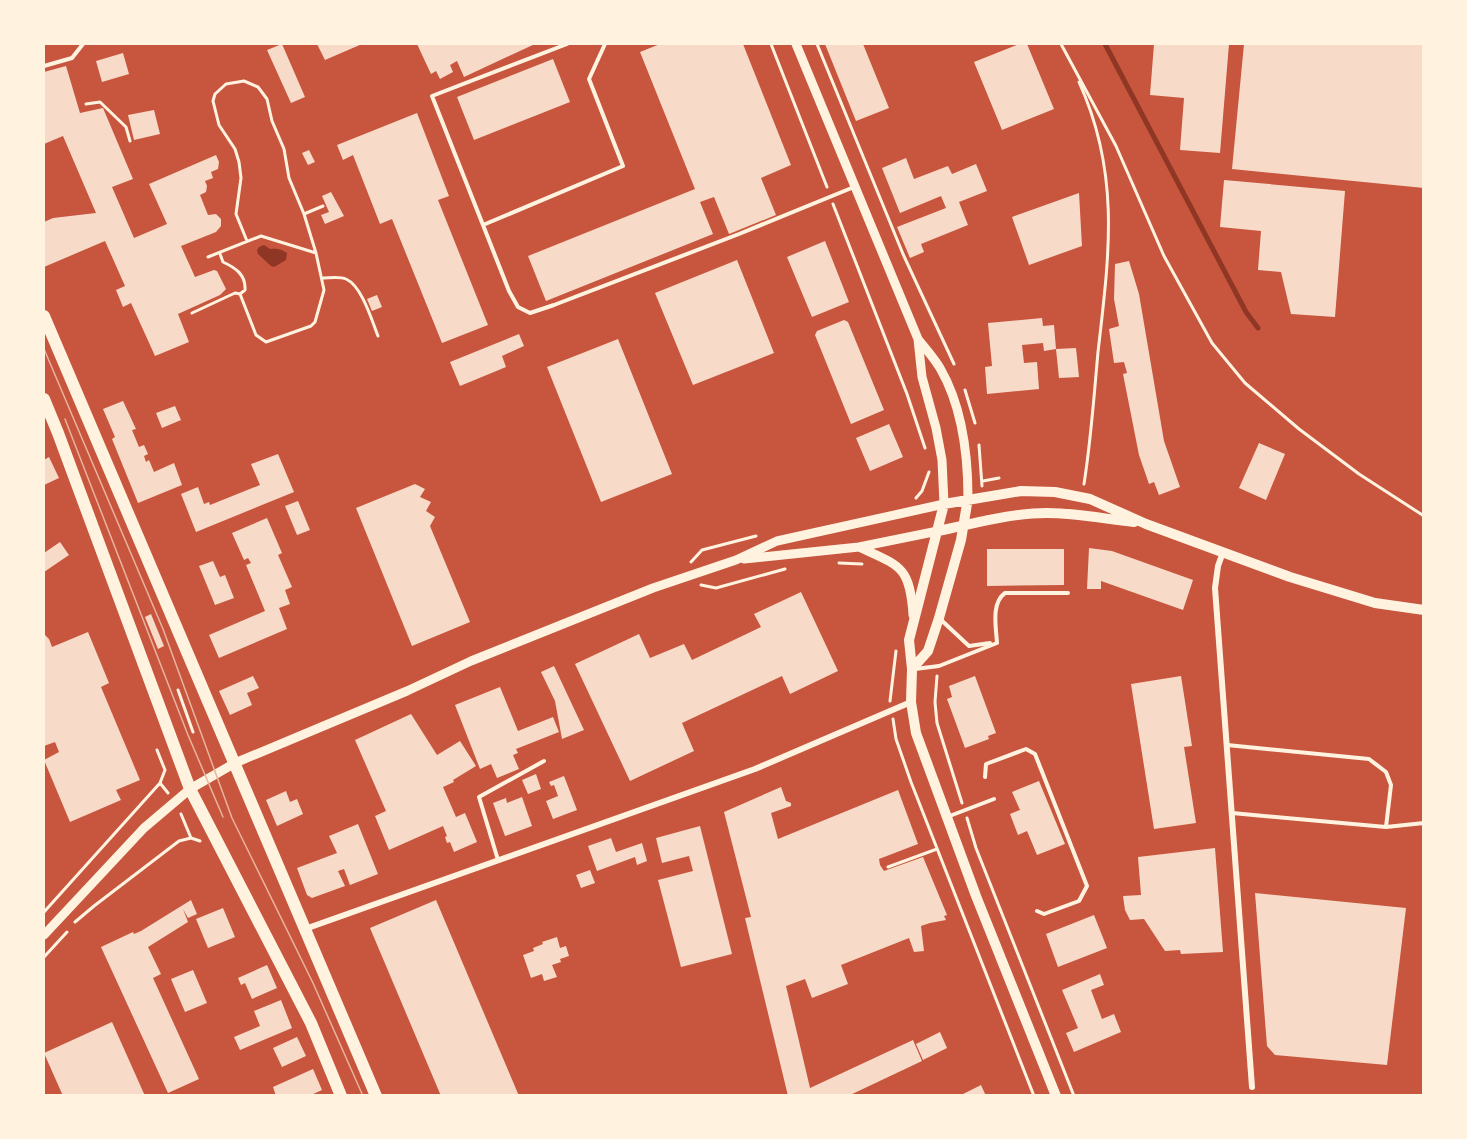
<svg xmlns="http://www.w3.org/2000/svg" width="1467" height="1139" font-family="'Noto Serif',serif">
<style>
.water{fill:#8f3625}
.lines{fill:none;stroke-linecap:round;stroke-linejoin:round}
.stream{stroke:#8f3625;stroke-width:5}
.building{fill:#f7dbc8}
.path{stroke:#fff3e0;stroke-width:3}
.service{stroke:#fff3e0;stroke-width:4}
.minor{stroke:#fff3e0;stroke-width:6}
.tertiary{stroke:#fff3e0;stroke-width:9}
.secondary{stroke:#fff3e0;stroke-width:10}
.primary{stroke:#fff3e0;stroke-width:12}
.tram{stroke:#e9b49f;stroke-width:1.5}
</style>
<rect width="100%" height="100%" fill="#c8553d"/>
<path class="water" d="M264,245L270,249C276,248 282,249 287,253L286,260L274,267L271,266L258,254L257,250L259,247Z"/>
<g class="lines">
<path class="stream" d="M1105,44L1246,312L1258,328"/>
</g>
<path class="building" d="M282,44L305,97L291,103L267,50Z
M317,44H362L325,60Z
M417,44H535L464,77L457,61L450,65L453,72L440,79L436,71L431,74Z
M660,44H743L791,165L761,178L776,215L729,234L714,197L700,202L713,234L546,301L528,256L695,189L640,52Z
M825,44H863L889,108L856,121Z
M1019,44H1027L1054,109L1002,130L974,62Z
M1154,44H1229L1220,153L1180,150L1184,98L1150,95Z
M1244,44H1424V188L1232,169Z
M123,53L129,74L102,82L96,61Z
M553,59L570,102L474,140L457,97Z
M66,66L80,113L103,108L133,179L112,187L134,238L167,224L149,184L216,155L219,162L218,169L211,172L213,178L205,181L207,186L206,192L200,195L208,215L216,214L221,219V226L216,232L181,246L195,277L214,270L217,271L226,289L220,295L178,314L189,342L155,356L131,303L123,307L116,290L125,286L105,241L44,267V222L53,218L96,213L63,136L44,144V72Z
M154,110L160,134L134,140L128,115Z
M417,113L449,196L438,200L488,325L442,343L392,219L380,224L353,155L343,160L337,145Z
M309,150L315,162L308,165L302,153Z
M906,158L914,179L948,166L952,174L976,164L987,191L959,202L968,225L921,244L924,252L910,258L897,227L946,208L941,196L900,213L882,168Z
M1224,180L1345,191L1335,317L1291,314L1281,272L1258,270L1261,231L1220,227Z
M331,192L344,216L325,224L321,215L329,212L322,196Z
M1079,193L1082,246L1029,265L1012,217Z
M825,241L849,302L812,317L787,257Z
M737,260L774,353L693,385L655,293Z
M1129,261L1139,294L1164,441L1180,487L1159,495L1154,482L1149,484L1139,455L1123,374L1127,373L1124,362L1114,363L1109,329L1119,326L1114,299L1115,264Z
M377,295L382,307L372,311L367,299Z
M1042,318L1043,326L1054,325L1056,349L1044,351L1043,343L1022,345L1024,363L1037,362L1039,389L987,394L985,367L992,366L988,323Z
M844,320L848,322L884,410L851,424L815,335L817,331Z
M519,334L524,346L502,356L506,367L460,386L450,362Z
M618,339L672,474L601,502L547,367Z
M1076,348L1079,377L1059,378L1056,349Z
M123,401L136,429L132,430L139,447L144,445L148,454L144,456L146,462L149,460L154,472L174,463L182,485L138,503L112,439L115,437L103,409Z
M175,406L181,420L162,428L156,413Z
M889,424L903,457L870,471L856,438Z
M1259,443L1285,454L1266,500L1239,488Z
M278,454L294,492L196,532L181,494L198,487L204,504L209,502L210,505L260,485L251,464Z
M49,457L59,478L44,485V460Z
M415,484L425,489L420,497L431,502L426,511L435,517L430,526L470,622L412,646L356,508Z
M298,501L310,530L297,535L285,506Z
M267,518L282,553L278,555L292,587L285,590L290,604L279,608L287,629L219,658L209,635L265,611L246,565L251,563L248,558L244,560L232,533Z
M60,542L69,555L44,572V553Z
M1089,548L1112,551L1193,580L1183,610L1101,581V589H1087Z
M987,549H1064V585L987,586Z
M213,561L220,577L225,575L234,598L215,605L199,566Z
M801,592L838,671L790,694L782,676L682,723L694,751L630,781L575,664L639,634L650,658L684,644L692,660L761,627L754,614Z
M151,614L164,646L158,649L145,617Z
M88,632L109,683L101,687L140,780L116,790L121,800L70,822L44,760L59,752L55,742L44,746V634L49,639L52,647Z
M554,666L584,730L562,739L555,701L541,672Z
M253,676L259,688L247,693L252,705L230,715L219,691Z
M975,676L996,733L988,736L989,739L965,748L947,699L952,697L949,686Z
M1181,676L1192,746L1184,747L1196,823L1154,829L1131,684Z
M500,687L518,731L553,717L559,732L516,749L518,753L513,755L519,769L497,778L491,764L480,769L455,705Z
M411,714L437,755L460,741L476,766L453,780L454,782L443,787L456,817L465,813L477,842L454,852L450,842L447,843L445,837L447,836L443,826L389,850L375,816L386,811L355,740Z
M536,774L541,789L528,794L522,780Z
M564,776L577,810L553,819L546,801L558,796L554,785L551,786L549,782Z
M1039,781L1065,844L1037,855L1027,831L1018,835L1010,814L1020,810L1012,792Z
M781,787L786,801L791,803V806L771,813L778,839L898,790L918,844L879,859L880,865L884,871L923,857L947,915L944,916L946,920L930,923L921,926L924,951L914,952L909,938L841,965L848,984L812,998L805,979L786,986L810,1088L913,1040L922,1061L848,1096H788L745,918L751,917L724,812Z
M286,791L290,802L297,799L303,814L277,826L266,800Z
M522,797L532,826L505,836L493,803L506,798L507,803Z
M358,824L378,874L350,885L344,869L338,871L345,886L312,898L307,895L297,868L337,853L329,836Z
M700,826L732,954L681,967L658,880L693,871L689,856L662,863L656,838Z
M611,838L616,852L642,843L647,861L637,865L635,857L597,871L588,846Z
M1215,848L1223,952L1181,954L1180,950L1165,951L1144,919L1130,920L1125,910L1123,896L1141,895L1138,857Z
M590,870L595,883L581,888L576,875Z
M1255,893L1406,908L1387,1065L1275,1055L1267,1046Z
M191,900L197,914L188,918L183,909L188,922L148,947L161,974L153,978L199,1079L168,1093L101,947L133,932L134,934L141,931Z
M436,900L519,1096H441L370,928Z
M223,908L235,937L208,948L196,919Z
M1094,915L1107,948L1058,967L1046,934Z
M557,937L560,948L566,946L569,956L560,959L561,962L552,965L557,977L544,981L542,974L531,978L523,955L534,951L533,948L543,944L542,942Z
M267,965L277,988L252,999L245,983L241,985L238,978Z
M193,970L207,1003L185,1012L171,979Z
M1100,974L1104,985L1091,990L1102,1019L1114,1014L1121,1032L1074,1052L1066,1033L1078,1028L1062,990Z
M281,1000L292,1028L240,1050L234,1037L260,1026L254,1011Z
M112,1022L145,1096H63L44,1053Z
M940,1032L947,1048L923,1060L916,1044Z
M297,1037L306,1056L282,1067L273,1048Z
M313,1069L322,1090L309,1096H276L273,1087Z
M981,1085L986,1096H959Z"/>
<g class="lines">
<path class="path" d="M771,44L827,187
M817,44L903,254L954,364
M1061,44L1116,146L1164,256L1212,343L1245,383L1299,429L1359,474L1424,516
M1079,82C1121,174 1109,256 1098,352C1094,396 1091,440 1084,484
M86,104L100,102L126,127L130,141
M833,204L907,394L925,448
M304,214L323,206
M220,254L223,262C236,268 246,275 245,290L240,294
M208,257L261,236L316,253
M322,278C329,278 340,276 346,279C362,286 372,321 378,336
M192,313L235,293L240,294L256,335L266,342L311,326L315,322L324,290L316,253L304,214L289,178L284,149L272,121L267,99L258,87L244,81L226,84L215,94L213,101L219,125L235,149L239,162L241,178L236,214L247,241
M965,390L975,423
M979,445L982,486
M983,481L999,478
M916,498L922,491L929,472
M691,562L702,550L756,536
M839,563L862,564
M701,585L716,588L785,569
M937,676L935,702L937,723L962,803
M178,690L193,732
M890,701L896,651
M893,719L896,739L911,782L1034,1096
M160,783L168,793
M181,814L191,838
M967,818L976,848L1074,1096
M888,867L937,849
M44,912L160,783L165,770L157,750
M75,922L94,906L179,841L191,838L200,841
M44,957L67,932"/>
<path class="service" d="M605,44L589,79L623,166L483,225L509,291L518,307L530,313L554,305L739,234L854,187
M44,66L72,58L83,44
M483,225L432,96L567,44
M939,618L969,646L990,643
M997,643C996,627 991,603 1005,593H1068
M915,669L939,666L997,643
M1227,745L1369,759L1386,772L1391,785L1386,827L1424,823
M985,777L986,764L1026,749L1035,754L1087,886L1079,901L1044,914L1037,911
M1232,813L1386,827
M947,817L994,799
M498,860L479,797L544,761"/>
<path class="minor" d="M1223,552L1218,566L1215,588L1252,1087
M305,929L755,769L911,702"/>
<path class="tertiary" d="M796,44L918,339C925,348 934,358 940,368C962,406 968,456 968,498
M859,547C900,566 910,566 913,615
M744,559L859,547L938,531
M44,935L144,828L190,789L235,763L407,691L471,661L653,588L736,560L777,541L944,504L942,460L936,428L922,377L918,339"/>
<path class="secondary" d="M938,531C973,524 1010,513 1047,513C1076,513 1105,519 1134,522
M912,669L928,651L939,618L961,540L968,498
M1056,1096L976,896L916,733L911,702L912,669L909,640L944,504L1021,491L1055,492L1090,499L1146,524L1290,577L1375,603L1424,610"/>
<path class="primary" d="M44,316L376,1096
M44,399L58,433L190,789L311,1023L341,1096"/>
<path class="tram" d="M44,349L163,629L232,818L313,983L363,1096
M65,419L188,735L223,817"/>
</g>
<rect width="1467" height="1139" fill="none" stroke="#fff3e0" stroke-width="90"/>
</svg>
